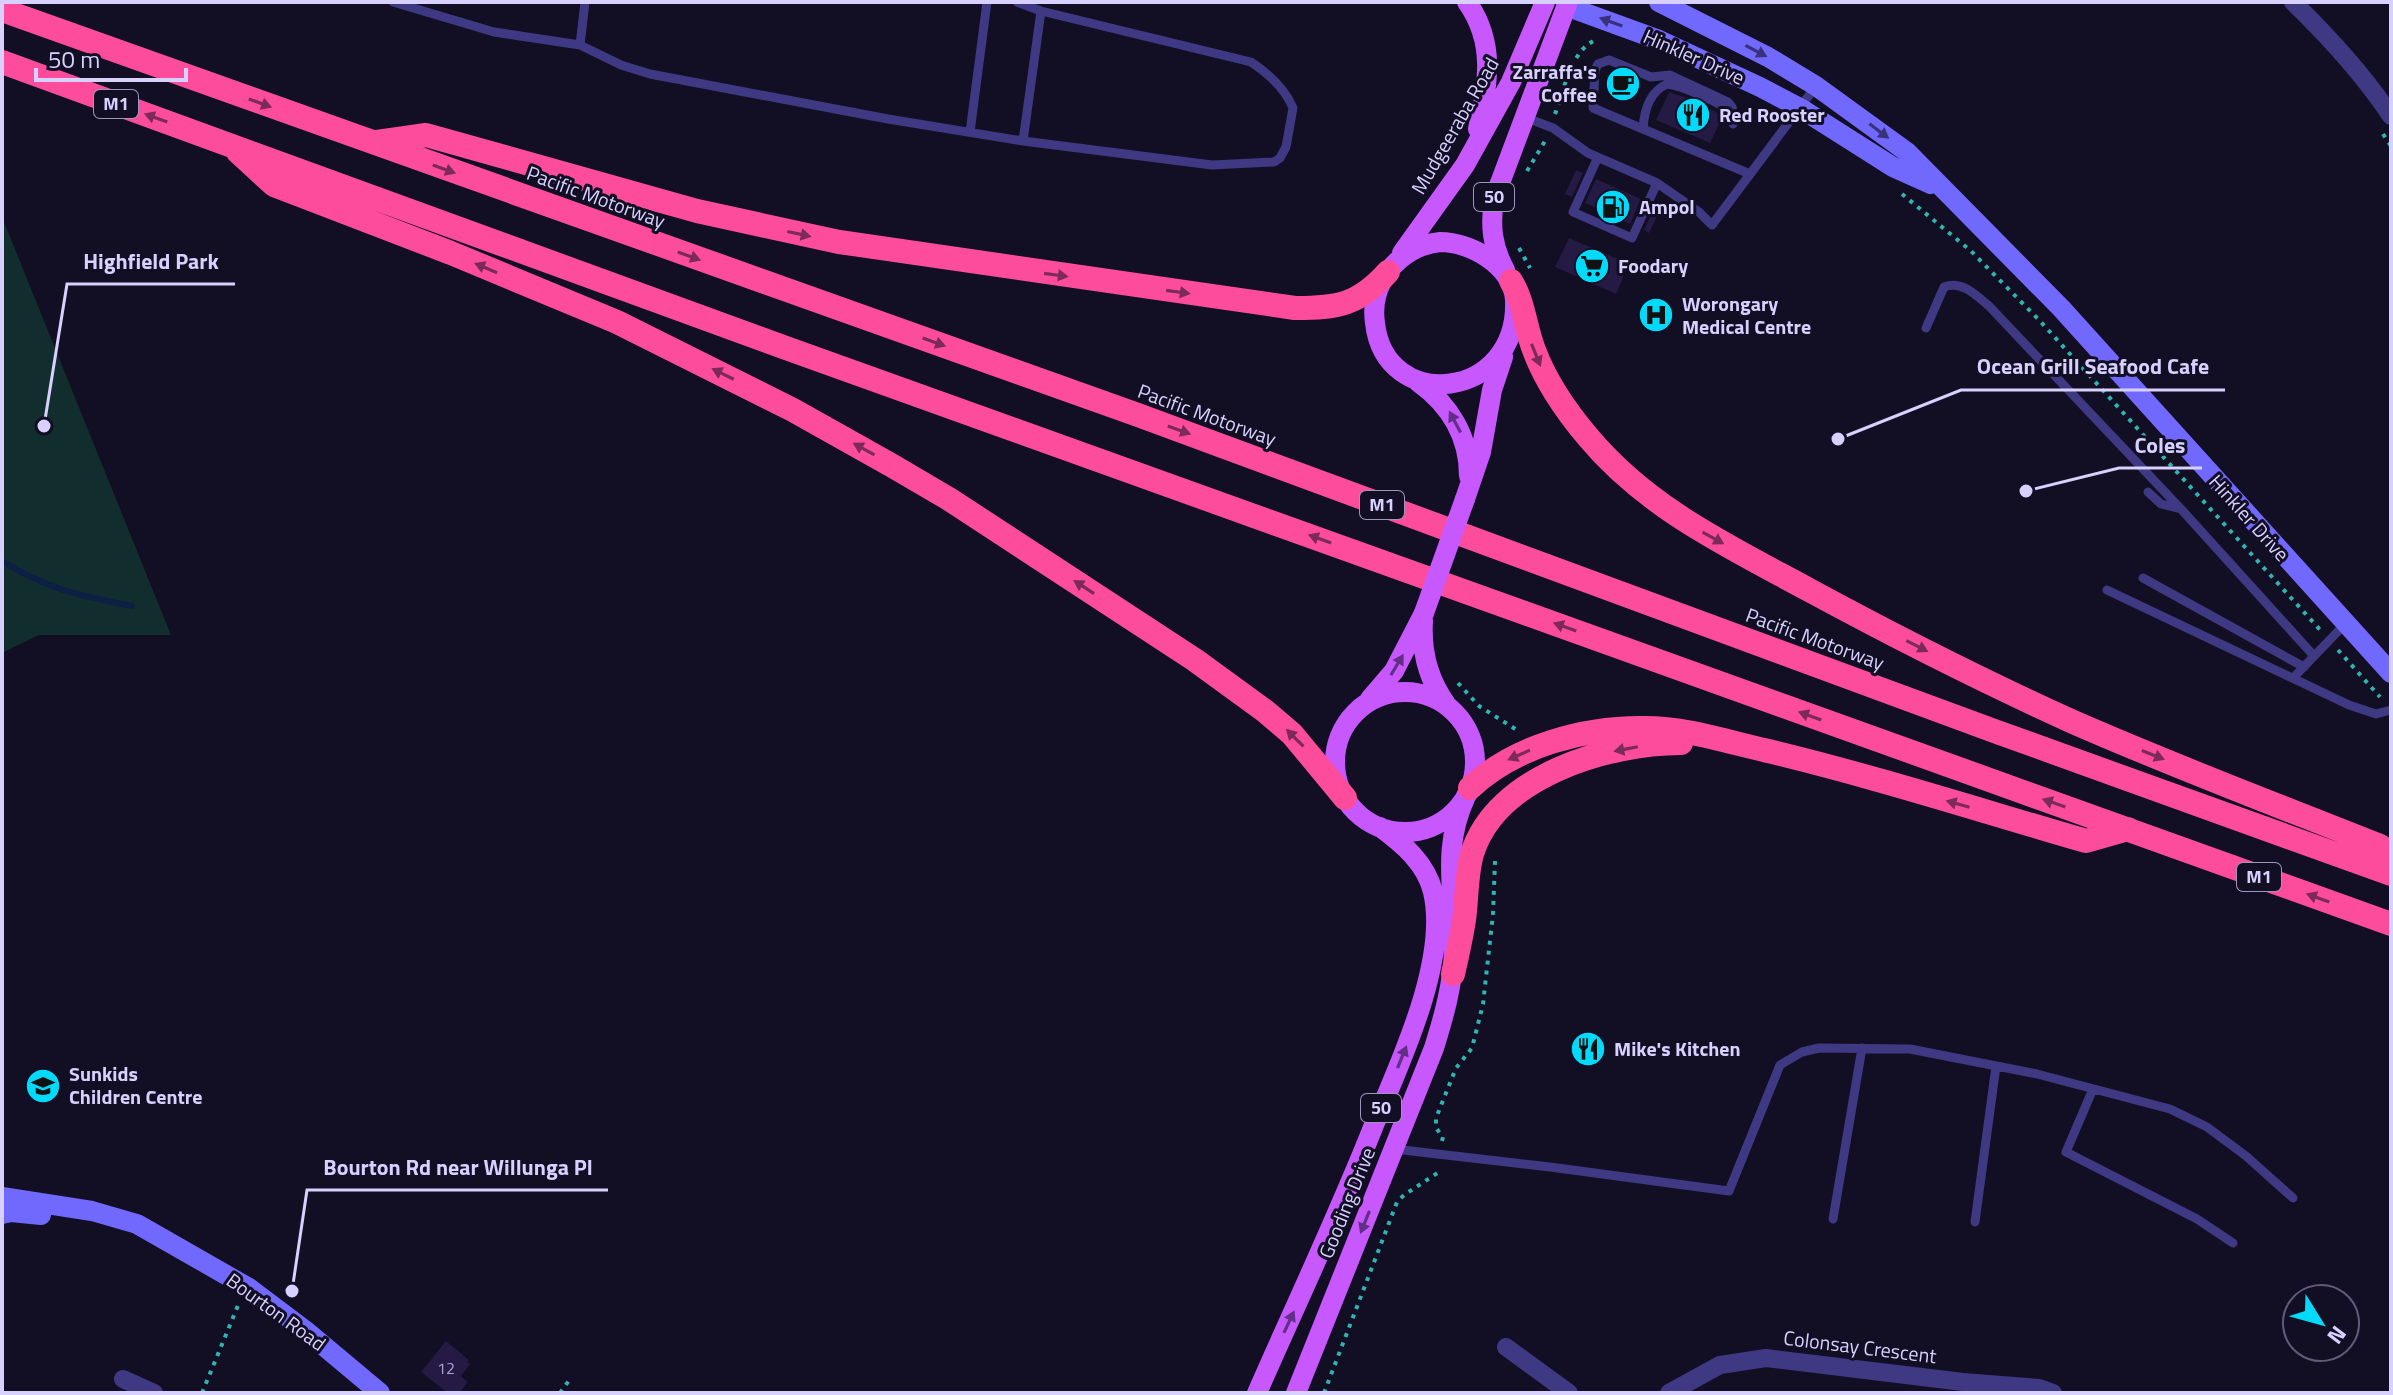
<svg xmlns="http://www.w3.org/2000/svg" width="2393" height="1395" font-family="'Titillium Web',sans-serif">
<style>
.green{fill:#112d2d}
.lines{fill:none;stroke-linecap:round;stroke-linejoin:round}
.stream{stroke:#0c1f45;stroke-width:6}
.building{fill:#241a44}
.path{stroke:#2fb5b1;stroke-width:4;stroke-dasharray:4 6;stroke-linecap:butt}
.lane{stroke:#3e3982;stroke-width:9}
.street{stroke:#3e3982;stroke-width:18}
.secondary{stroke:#7168fe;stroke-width:20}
.primary{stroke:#c658fe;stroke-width:20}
.highway{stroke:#fe4c9c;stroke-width:24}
.primary-bridge{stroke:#c658fe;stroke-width:20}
.oneway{fill:#38327b}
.oneway2{fill:#7c2a59}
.oneway3{fill:#632f86}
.labels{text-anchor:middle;stroke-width:6;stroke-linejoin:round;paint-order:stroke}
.number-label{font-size:16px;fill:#aba3d0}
.shield{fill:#120e23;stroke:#9d96bd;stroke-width:2}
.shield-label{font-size:18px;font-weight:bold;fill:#d8d1ff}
.street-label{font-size:20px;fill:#d8d1ff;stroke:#120e23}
.poi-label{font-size:20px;font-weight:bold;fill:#d8d1ff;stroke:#120e23;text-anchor:start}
.leader{fill:none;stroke:#d8d1ff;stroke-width:3}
.callout-dot{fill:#d8d1ff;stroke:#120e23;stroke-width:3}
.callout-label{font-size:22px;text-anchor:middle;font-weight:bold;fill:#d8d1ff;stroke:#120e23;stroke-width:6;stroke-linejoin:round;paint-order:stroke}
</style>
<rect width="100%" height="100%" fill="#120e23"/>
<path class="green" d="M2,217L171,635H39L2,653Z"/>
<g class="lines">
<path class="stream" d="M2,561C47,589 80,596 132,606"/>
</g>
<path class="building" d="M1669,92L1694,100L1723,116L1710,143L1656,120Z
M1576,170L1583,173L1572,197L1565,194Z
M1596,179L1641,199L1630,224L1585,203Z
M1655,206L1661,208L1649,233L1644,230Z
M1569,238L1629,264L1616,294L1555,267Z
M446,1341L469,1360L467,1362L470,1364L461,1376L468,1382L459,1393H448L421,1372Z"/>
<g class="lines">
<path class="path" d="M1555,114C1564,90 1571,48 1598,39
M2383,134L2391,146
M1527,171L1545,141
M1902,194L1971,251L2040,321L2322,632
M1519,248L1530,268
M2338,650L2380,697
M1458,683L1479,706L1520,732
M1442,1141L1443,1137L1436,1128V1118L1456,1068L1472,1048L1483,1004L1493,914L1495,861
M202,1393L239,1303
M560,1393L570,1379
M1324,1393L1397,1202L1404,1195L1439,1172L1440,1169"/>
<path class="lane" d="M393,2L494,32L580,45L621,65L650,74L888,119L1023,141L1212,165L1274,162L1280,158L1286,147L1293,108C1285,88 1269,74 1251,62L1041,11L1017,2
M580,45L585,2
M1734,115L1732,107L1728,102L1670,75L1651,77L1609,60L1598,64L1595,70L1593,108L1750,174
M1524,117L1553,128L1588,153L1657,183L1699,212L1712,225L1816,86
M1643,129C1644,112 1649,92 1667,84C1683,86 1722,103 1734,115L1733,124
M970,132L987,2
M1023,141L1041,11
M1598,157L1573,212L1632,238L1657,183
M1926,328L1944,287C1962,280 1976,295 1989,306L2181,509
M2148,492L2161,504L2181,509L2314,656
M2143,578L2304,667
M2107,590L2349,705L2376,714L2391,710
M2293,678L2346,623
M2093,1089L2066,1152L2197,1219L2233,1243
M1394,1149L1550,1167L1729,1191L1780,1065L1802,1052L1819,1048L1910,1049L2037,1074L2170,1109L2207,1127L2246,1156L2293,1198
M1833,1219L1862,1048
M1975,1222L1996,1066"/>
<path class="street" d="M2293,2C2329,37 2363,74 2391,116
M1506,1347L1569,1393
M123,1379L154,1393
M1669,1393L1720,1365L1766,1358L1963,1382L2039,1388L2053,1393"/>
<path class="secondary" d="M1659,2L1768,57L1816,86L1907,152L2061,308L2391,673
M1566,6L1659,40L1760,87L1800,108L1893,167L1931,184
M2,1197L92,1211L137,1224L249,1288L306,1331L380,1393
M2,1214L11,1212L41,1215"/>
<path class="primary" d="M1467,2C1496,43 1488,84 1478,129
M1440,242C1471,242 1513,266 1515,300C1519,401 1385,414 1375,323C1373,309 1375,294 1382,281C1394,259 1415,245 1440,242Z
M1402,253L1465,165L1511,82L1545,2
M1505,270C1492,246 1490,226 1494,199L1568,2
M1418,382C1450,405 1469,437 1469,476
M1465,499L1481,452L1492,390L1503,357
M1423,621C1421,652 1428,679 1446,704
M1335 762a70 70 0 1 1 140 0a70 70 0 1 1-140 0Z
M1370,699L1394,671L1424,613
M1257,1393C1296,1304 1338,1216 1374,1125C1400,1063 1449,960 1433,892C1426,863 1403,844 1380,827
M1296,1393L1434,1048C1444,1016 1453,984 1454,950C1456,892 1440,852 1466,796"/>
<path class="highway" d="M2,10L1138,415L1997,732L2391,874
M2,62L786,348L2391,924
M377,142L426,135L697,211L839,242L1295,308C1338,308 1358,305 1388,272
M238,152L274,185L451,253L617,322L793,410L891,465L949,499L1195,660L1265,711L1292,734L1345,798
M1511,281C1524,302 1525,327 1534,350C1546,382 1566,411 1588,437C1648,509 1730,547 1811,591C1896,637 1983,681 2071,721C2173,766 2277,805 2380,846L2391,854
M1470,788C1515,746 1584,727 1645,728C1685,728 1725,741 1764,750C1873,776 1979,810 2086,841L2128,829
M1453,974C1457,957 1461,939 1464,920C1467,898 1466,875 1472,854C1496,776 1608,743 1681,743"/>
<path class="primary-bridge" d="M1424,613L1465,499"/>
</g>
<defs><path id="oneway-solid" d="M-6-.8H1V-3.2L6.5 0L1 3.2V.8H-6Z" transform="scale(2)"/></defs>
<g class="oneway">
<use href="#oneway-solid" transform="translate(1611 22) rotate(-160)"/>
<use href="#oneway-solid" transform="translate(1756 51) rotate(28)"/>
<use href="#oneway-solid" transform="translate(1879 131) rotate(37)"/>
</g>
<g class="oneway2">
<use href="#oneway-solid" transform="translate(260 103) rotate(20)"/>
<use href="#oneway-solid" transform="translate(156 118) rotate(-160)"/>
<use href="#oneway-solid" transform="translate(444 169) rotate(20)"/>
<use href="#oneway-solid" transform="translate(799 234) rotate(12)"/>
<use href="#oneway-solid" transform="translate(689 256) rotate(20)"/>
<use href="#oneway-solid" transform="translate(486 268) rotate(-157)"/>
<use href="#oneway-solid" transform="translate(1056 275) rotate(8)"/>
<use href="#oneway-solid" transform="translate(1178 292) rotate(8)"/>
<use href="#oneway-solid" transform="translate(934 342) rotate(20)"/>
<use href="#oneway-solid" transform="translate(1536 355) rotate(68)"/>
<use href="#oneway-solid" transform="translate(723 374) rotate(-154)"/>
<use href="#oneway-solid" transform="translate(1179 430) rotate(20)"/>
<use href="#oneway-solid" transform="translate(864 449) rotate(-151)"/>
<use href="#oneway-solid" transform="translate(1713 538) rotate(29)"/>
<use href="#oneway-solid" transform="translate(1320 539) rotate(-160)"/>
<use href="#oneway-solid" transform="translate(1084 587) rotate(-147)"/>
<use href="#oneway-solid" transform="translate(1565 627) rotate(-160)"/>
<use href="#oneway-solid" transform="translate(1917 646) rotate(27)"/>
<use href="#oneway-solid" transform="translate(1810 716) rotate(-160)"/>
<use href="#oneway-solid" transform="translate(1295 738) rotate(-135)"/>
<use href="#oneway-solid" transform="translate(1626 749) rotate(169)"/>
<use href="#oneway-solid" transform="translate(1519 755) rotate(156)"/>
<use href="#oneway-solid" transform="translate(2153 755) rotate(22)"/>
<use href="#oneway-solid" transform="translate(2054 803) rotate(-161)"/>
<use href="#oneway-solid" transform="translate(1958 804) rotate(-164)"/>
<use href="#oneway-solid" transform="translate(2318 898) rotate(-160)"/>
</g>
<g class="oneway3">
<use href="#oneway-solid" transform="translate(1455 422) rotate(-118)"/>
<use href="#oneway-solid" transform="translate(1397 665) rotate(-59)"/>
<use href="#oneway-solid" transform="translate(1402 1057) rotate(-68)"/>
<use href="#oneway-solid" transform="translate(1365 1222) rotate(112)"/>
<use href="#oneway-solid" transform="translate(1289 1322) rotate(-65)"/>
</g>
<defs>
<g id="cafe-disc" transform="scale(1.8)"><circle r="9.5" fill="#01dafa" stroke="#120e23"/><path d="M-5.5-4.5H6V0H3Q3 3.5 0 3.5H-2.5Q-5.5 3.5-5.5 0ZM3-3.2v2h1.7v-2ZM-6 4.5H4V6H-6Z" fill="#111"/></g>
<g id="restaurant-disc" transform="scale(1.8)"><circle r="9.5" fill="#01dafa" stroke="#120e23"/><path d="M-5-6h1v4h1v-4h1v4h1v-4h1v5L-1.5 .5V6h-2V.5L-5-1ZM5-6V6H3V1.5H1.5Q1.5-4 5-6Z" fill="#111"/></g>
<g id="fuel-disc" transform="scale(1.8)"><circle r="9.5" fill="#01dafa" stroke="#120e23"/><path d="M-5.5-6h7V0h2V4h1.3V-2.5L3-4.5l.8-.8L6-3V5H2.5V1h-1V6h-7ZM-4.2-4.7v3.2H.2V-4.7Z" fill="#111"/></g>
<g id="supermarket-disc" transform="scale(1.8)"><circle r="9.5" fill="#01dafa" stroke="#120e23"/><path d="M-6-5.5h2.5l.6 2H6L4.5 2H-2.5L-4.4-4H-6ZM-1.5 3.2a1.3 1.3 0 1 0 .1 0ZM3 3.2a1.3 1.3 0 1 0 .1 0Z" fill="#111"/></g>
<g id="hospital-disc" transform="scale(1.8)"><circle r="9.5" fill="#01dafa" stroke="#120e23"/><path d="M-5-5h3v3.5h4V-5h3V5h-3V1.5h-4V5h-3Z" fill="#111"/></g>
<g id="school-disc" transform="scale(1.8)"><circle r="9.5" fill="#01dafa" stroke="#120e23"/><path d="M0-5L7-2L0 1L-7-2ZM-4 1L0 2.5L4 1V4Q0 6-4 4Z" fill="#111"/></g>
</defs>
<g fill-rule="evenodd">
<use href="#cafe-disc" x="1623" y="84"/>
<use href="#restaurant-disc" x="1693" y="115"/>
<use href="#fuel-disc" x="1613" y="207"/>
<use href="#supermarket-disc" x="1592" y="266"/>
<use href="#hospital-disc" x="1656" y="315"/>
<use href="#restaurant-disc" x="1588" y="1049"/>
<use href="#school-disc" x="43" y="1086"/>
</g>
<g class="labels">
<g class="number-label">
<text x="446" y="1374">12</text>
</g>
<g class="shield">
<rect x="94" y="90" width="44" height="28" rx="6"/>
<rect x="1474" y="183" width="40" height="28" rx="6"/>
<rect x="1360" y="491" width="44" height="28" rx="6"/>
<rect x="2237" y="863" width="44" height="28" rx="6"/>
<rect x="1361" y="1094" width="40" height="28" rx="6"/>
</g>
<g class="shield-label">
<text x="116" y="110">M1</text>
<text x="1494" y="203">50</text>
<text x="1382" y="511">M1</text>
<text x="2259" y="883">M1</text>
<text x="1381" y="1114">50</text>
</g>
<g class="street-label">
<text transform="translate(1694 57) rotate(24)" y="7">Hinkler Drive</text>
<text transform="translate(1455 126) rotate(-60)" y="7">Mudgeeraba Road</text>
<text transform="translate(596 197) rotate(20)" y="7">Pacific Motorway</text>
<text transform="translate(1207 415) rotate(20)" y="7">Pacific Motorway</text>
<text transform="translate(2249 518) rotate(48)" y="7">Hinkler Drive</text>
<text transform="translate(1815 639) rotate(20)" y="7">Pacific Motorway</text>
<text transform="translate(1347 1203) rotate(-68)" y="7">Gooding Drive</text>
<text transform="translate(276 1312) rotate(36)" y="7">Bourton Road</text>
<text transform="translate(1860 1347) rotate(7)" y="7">Colonsay Crescent</text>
</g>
<g class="poi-label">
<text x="1597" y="79" text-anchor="end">Zarraffa's<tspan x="1597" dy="23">Coffee</tspan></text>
<text x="1719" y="122">Red Rooster</text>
<text x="1639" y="214">Ampol</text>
<text x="1618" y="273">Foodary</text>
<text x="1682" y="311">Worongary<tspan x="1682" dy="23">Medical Centre</tspan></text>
<text x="1614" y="1056">Mike's Kitchen</text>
<text x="69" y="1081">Sunkids<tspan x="69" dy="23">Children Centre</tspan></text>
</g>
</g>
<path class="leader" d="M44 426L67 284H235M1838 439L1961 390H2225M2026 491L2119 468H2202M292 1291L307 1190H608"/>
<g class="callout-dot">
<circle cx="44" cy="426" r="8"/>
<circle cx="1838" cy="439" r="8"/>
<circle cx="2026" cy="491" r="8"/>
<circle cx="292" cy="1291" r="8"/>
</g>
<g class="callout-label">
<text x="151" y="269">Highfield Park</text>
<text x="2093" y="374">Ocean Grill Seafood Cafe</text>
<text x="2160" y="453">Coles</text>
<text x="458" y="1175">Bourton Rd near Willunga Pl</text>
</g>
<rect width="2393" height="1395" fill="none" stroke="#d8d1ff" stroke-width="8"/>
<g transform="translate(2321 1323) rotate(127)"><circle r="38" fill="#120e23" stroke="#615c7b" stroke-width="2"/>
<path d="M0-6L14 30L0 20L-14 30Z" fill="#01dafa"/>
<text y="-12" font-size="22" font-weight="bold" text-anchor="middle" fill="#d8d1ff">N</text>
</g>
<path d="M36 68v12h150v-12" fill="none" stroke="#d8d1ff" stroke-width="4"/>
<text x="48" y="68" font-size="24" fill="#d8d1ff" stroke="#120e23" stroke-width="6" paint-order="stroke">50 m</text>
</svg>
